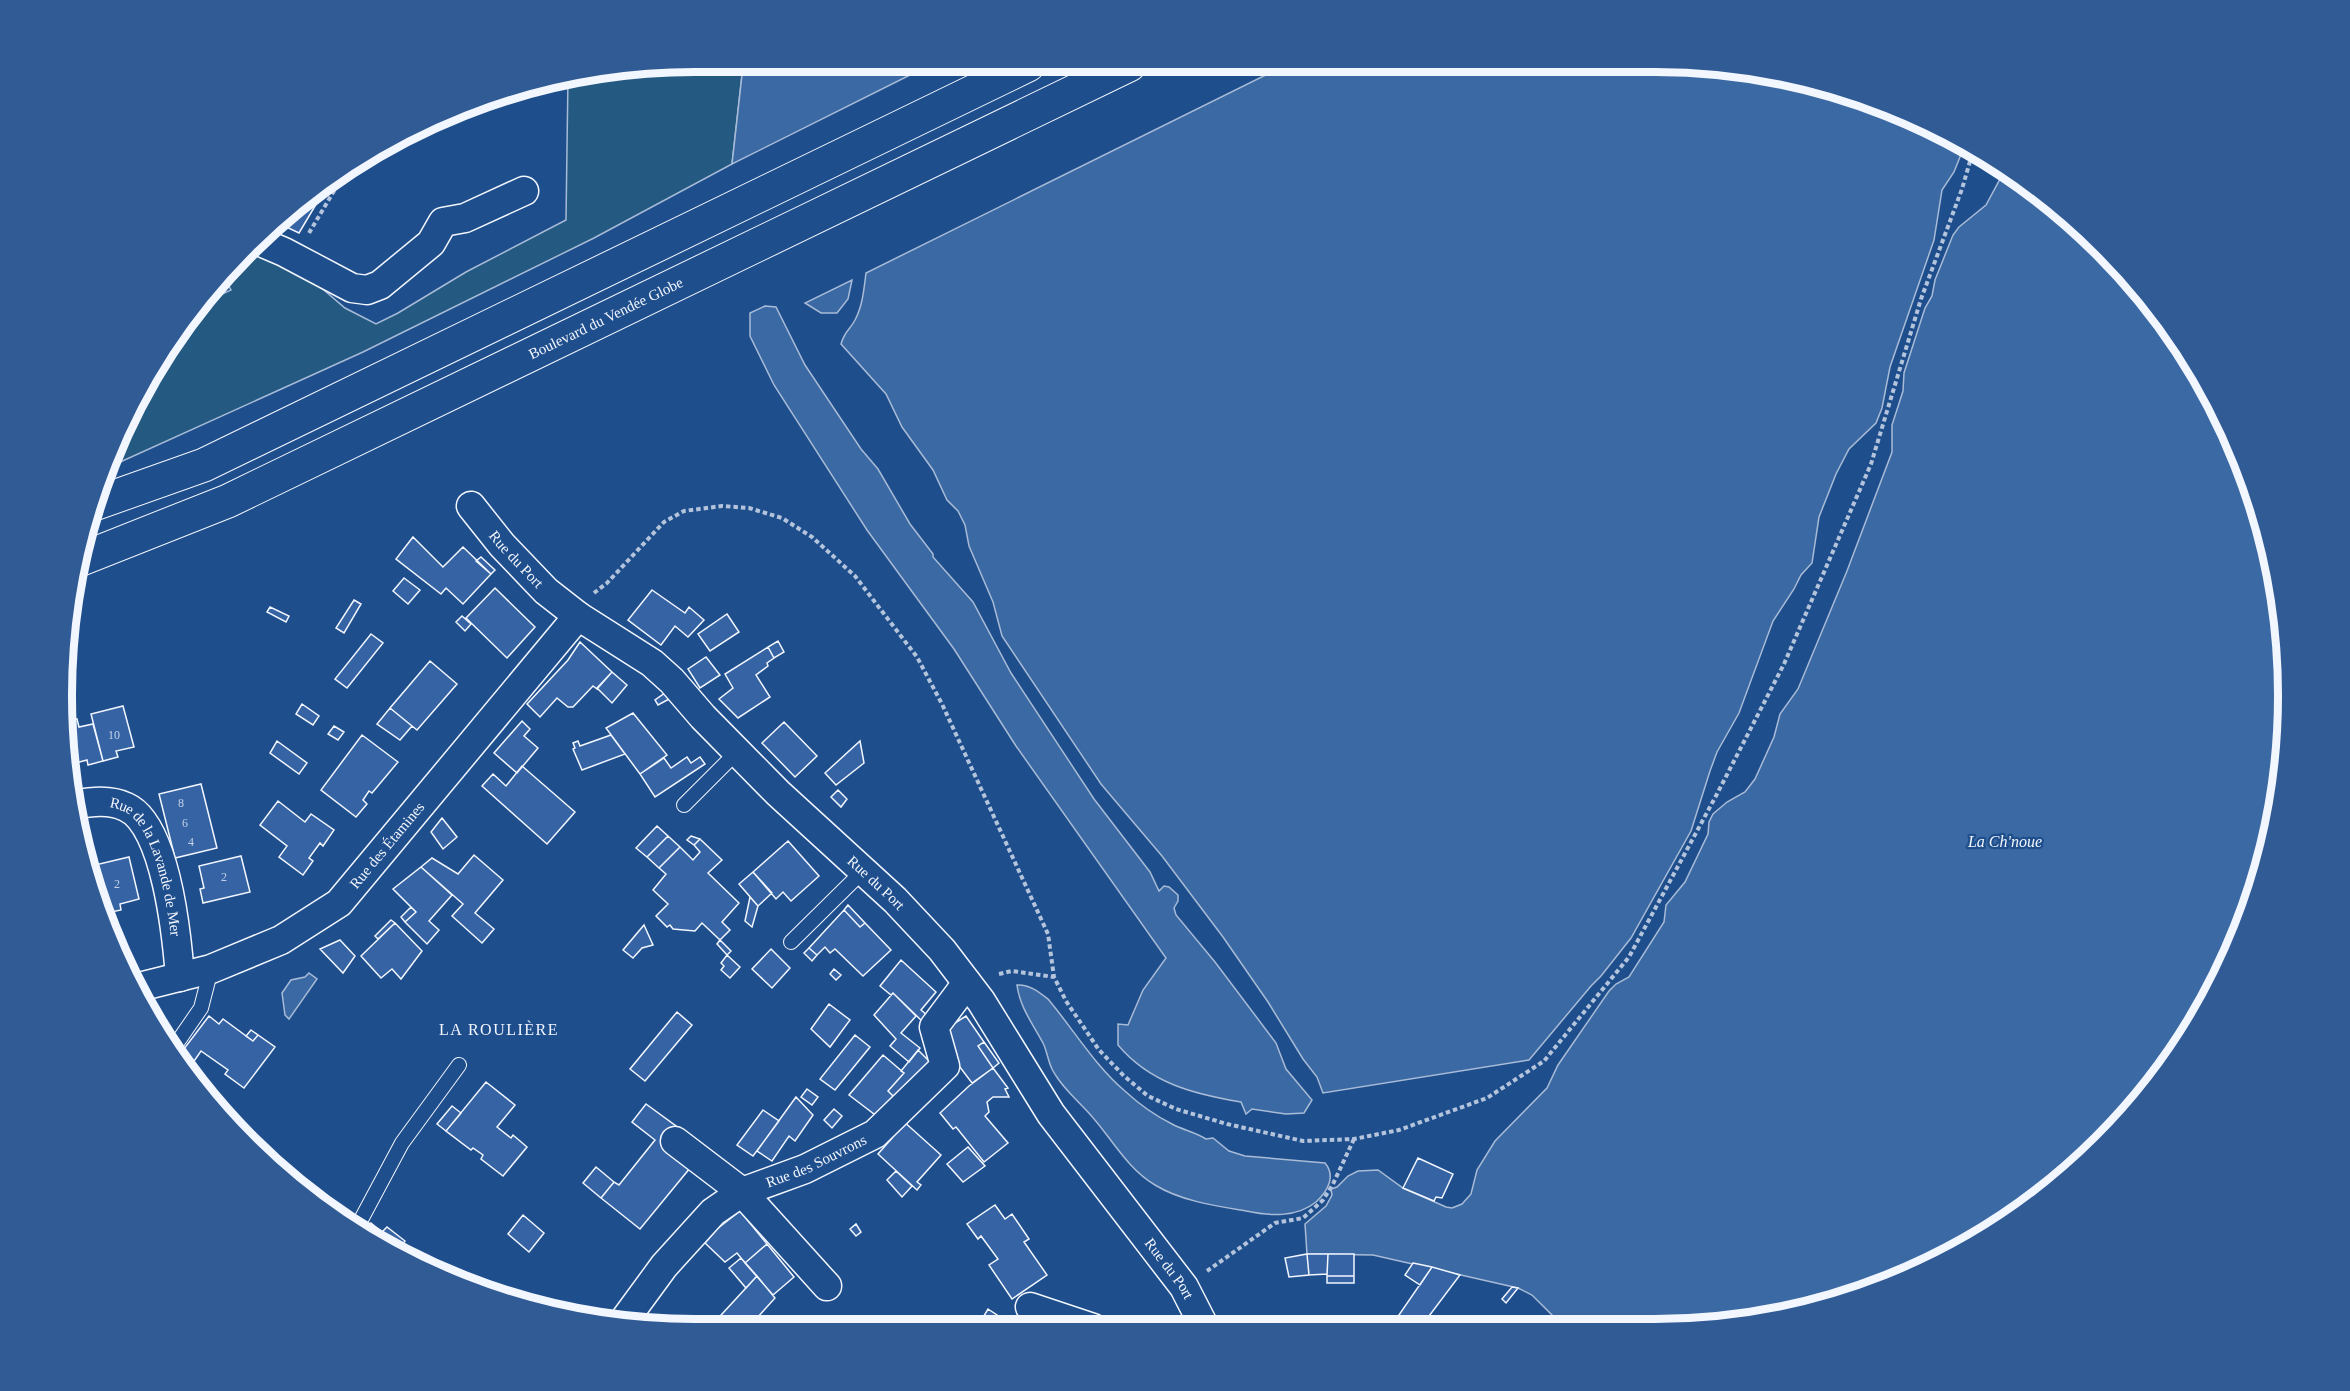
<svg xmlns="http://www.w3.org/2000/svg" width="2350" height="1391" font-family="Georgia,serif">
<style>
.green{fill:#245a82;stroke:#a8bbd7;stroke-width:1.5}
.water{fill:#3b69a3;stroke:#a8bbd7;stroke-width:1.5}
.building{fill:#3563a3;stroke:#f2f6ff;stroke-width:1.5}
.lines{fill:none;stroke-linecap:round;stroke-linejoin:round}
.service-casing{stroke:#f2f6ff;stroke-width:16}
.minor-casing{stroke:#f2f6ff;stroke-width:31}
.primary-casing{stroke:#f2f6ff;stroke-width:35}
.path{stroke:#b3c4dc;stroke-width:4;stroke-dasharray:4.5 3;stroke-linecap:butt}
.service{stroke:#1f4e8c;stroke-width:14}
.minor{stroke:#1f4e8c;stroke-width:28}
.primary{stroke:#1f4e8c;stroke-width:33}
.labels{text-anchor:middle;stroke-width:4.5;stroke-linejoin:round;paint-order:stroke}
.number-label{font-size:12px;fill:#c3d1e8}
.street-label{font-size:15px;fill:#f2f6ff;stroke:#1f4e8c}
.water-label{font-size:16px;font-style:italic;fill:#f2f6ff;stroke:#1f4e8c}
.neighbourhood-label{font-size:16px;letter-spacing:1.5px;fill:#f2f6ff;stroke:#1f4e8c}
.rim{fill:none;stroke:#f2f6ff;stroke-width:8}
</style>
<rect width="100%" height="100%" fill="#1f4e8c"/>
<path class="green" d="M743,66L732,164L594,238L363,352L107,468L127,415L169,343L201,304L231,290L223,276L247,247L318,285L345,308L376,324L398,313L466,272L566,220L568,77L612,67Z"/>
<path class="water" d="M1696,63L1858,95L1964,147L1954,172L1942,190L1934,240L1890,367L1882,408L1876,423L1849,449L1836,474L1819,517L1812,563L1801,575L1794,589L1773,621L1739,713L1717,752L1710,771L1691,831L1631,938L1601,976L1591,986L1529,1060L1323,1093L1317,1077L1303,1059L1268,1002L1223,937L1162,856L1101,784L1002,636L993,602L969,546L965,525L958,511L947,500L933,470L902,427L886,394L841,344C845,330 850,330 855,320C863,305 864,288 866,273L1288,64Z
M743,66H928L732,164Z
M2006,168L2103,247L2181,343L2240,453L2276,571L2288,695L2276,819L2240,938L2182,1047L2103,1144L1972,1244L1858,1296L1696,1328H1547L1552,1315L1532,1295L1518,1288L1373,1255L1307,1254L1305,1224L1326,1206L1332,1195L1331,1189L1337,1187L1348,1176L1358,1171L1378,1170L1403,1188L1446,1207L1452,1208L1462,1204L1471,1194L1477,1170L1495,1141L1547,1088L1558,1065L1609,991L1616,984L1629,977L1664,922L1666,905L1685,882L1708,834L1709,822L1713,814L1727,802L1745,792L1755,779L1774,737L1780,714L1798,689L1847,571L1892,452V425L1903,391L1904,373L1925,308L1932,296L1935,280L1953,235L1959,227L1986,205Z
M852,280L848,299L837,313H821L805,303Z
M765,306L776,307L805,365L861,449L878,469L910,524L933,554V557L973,602L1011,673L1094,799L1150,872L1159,891L1164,886L1169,887L1178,895V901L1174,908L1176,915L1215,962L1276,1043L1286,1069L1312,1100L1304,1113L1286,1114L1252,1109L1246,1114L1241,1102C1193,1094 1150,1083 1118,1045V1024L1128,1025L1143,990L1166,958L1016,746L954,649L867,530L774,385L750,336V313Z
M309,973L317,979L289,1019L285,1015L282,993L291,980L305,977Z
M1017,985C1029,984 1039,992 1048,999C1074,1030 1095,1066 1126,1092C1139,1104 1156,1116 1172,1124C1183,1130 1195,1132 1206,1139L1213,1138L1229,1151L1245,1156L1325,1163C1336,1176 1328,1191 1316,1202C1296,1218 1270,1216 1246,1211C1216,1206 1181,1201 1155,1185C1125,1167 1110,1135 1087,1111C1075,1098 1060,1085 1052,1069C1048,1061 1047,1051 1043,1043C1033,1024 1020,1008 1017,985Z"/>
<path class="building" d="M331,179L299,233L276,222L310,192Z
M413,537L443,567L463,547L491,574L463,604L446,588L441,594L396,559Z
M481,557L495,570L491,574L476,561Z
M404,578L420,590L408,604L393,591Z
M495,588L535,627L507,658L466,618Z
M652,590L685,613L689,607L704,620L688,637L675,626L661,645L628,620Z
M354,600L361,604L344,633L336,628Z
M270,607L289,616L286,622L267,612Z
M727,614L739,632L710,651L698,634Z
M462,616L471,624L465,631L456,622Z
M371,634L383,643L347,688L335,679Z
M778,641L784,652L774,658L768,647Z
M580,642L612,672L597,689L593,686L573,707H568L557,698L540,717L527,704L568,660Z
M768,647L774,658L767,663L768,666L756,675L770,697L738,718L719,699L733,688L725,674Z
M706,657L720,675L700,688L688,669Z
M430,661L457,684L417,730L390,708Z
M612,672L627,685L612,703L597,688Z
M665,693L671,698L658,705L655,700Z
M302,704L319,716L313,725L296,714Z
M123,706L134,747L116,751L118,757L103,761L91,714Z
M390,708L412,726L400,740L377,724Z
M633,713L667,755L640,774L606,728Z
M77,719L79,727L93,724L103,761L88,765L87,760L68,765L64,722Z
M522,721L530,729L524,736L538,748L517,773L494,753Z
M784,722L817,756L795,777L762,743Z
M334,726L344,732L338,740L328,734Z
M362,735L398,762L372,793L369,791L363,800L367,804L356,817L321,790Z
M611,735L625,754L582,770L573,749L575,748L573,743L578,741L580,746Z
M277,741L307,763L299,774L270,753Z
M860,741L864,763L836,785L825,773Z
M687,757L691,763L700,757L705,764L655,797L640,774L664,758L671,768Z
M522,766L575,812L547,844L482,786L493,774L506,786Z
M201,784L217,848L175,858L159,794Z
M838,790L847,799L841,807L831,797Z
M278,801L305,822L311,814L334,830L323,846L320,843L309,858L313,861L303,875L279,857L287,846L260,825Z
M442,818L457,837L443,849L431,832Z
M657,826L668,836L647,857L636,848Z
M668,836L680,847L659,868L647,857Z
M691,836L700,839L694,845L687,840Z
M700,839L722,860L708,873L739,903L722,922L730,930L720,940L702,923L695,931L673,929L670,925L667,927L656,916L668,904L653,890L666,874L659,868L680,847L693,860L700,852L694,845Z
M788,841L819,876L791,901L783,892L776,899L753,872Z
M474,855L503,880L475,913L494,929L482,943L452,916L463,904L421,867L432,858L458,874Z
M241,856L250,892L203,903L200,889L204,888L199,866Z
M129,857L139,899L120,904L121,910L102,914L89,876L97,874L95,865Z
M421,867L452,895L429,921L439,930L427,944L405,922L416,912L393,889Z
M753,872L772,893L758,906L739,884Z
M750,897L758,906L752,927L745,921Z
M848,905L865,923L860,927L844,910Z
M411,907L416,912L405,922L401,917Z
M844,910L860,927L865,923L891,950L863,976L835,949L830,953L825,947L817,955L809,948Z
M391,920L395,923L378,939L375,936Z
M395,923L422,951L401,979L392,969L381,978L361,956Z
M644,925L653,945L642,948L633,958L623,950Z
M340,940L355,956L343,973L320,949Z
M720,940L731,951L727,955L717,944Z
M809,948L817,955L812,961L804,953Z
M771,949L790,968L772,988L752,969Z
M727,955L740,967L730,978L721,970L724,966L721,963Z
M901,960L936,992L921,1010L928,1016L924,1023L893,993L891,995L880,986Z
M834,969L841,975L836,980L830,974Z
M893,993L916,1016L901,1033L920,1048L909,1062L890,1046L896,1039L874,1015Z
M829,1004L850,1020L830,1047L811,1029Z
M677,1012L692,1025L645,1081L630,1069Z
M209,1016L219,1024L223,1019L253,1041L258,1035L275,1047L244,1088L225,1074L228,1070L201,1051L190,1067L177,1058Z
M966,1016L984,1042L978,1046L993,1068L972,1083L950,1054L947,1028Z
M251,1030L258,1035L253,1041L246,1036Z
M855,1035L870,1047L835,1090L820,1079Z
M984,1042L999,1063L993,1068L978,1046Z
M918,1050L934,1066L898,1101L888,1091L904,1073L901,1071Z
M883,1055L904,1073L888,1091L898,1101L878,1117L849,1095Z
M993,1068L1008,1088L1005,1089L1009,1097H993L987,1102L989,1112L985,1116L1008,1143L984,1162L956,1127L953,1129L940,1113L969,1086Z
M486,1082L515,1105L497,1127L511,1138L513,1135L527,1147L503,1176L481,1159L483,1155L473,1148L471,1150L446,1131Z
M807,1089L818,1097L812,1105L801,1097Z
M796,1097L813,1115L795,1141L789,1136L772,1161L757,1151Z
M646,1104L676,1126L661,1144L690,1168L640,1229L601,1198L614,1182L619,1185L655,1140L632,1122Z
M452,1106L461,1113L446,1131L437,1124Z
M834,1109L842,1116L832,1128L824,1120Z
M763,1110L779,1121L753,1156L737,1145Z
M902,1120L941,1155L917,1182L921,1185L917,1190L878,1154L892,1138L888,1135Z
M968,1147L985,1166L963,1182L947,1164Z
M1418,1158L1453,1174L1442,1198L1436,1197L1434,1201L1403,1188Z
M596,1167L614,1182L601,1198L583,1183Z
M896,1171L912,1186L902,1197L887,1180Z
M995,1205L1005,1219L1012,1214L1029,1239L1024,1242L1047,1275L1012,1299L989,1265L998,1259L981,1236L978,1239L967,1224Z
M740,1211L767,1244L745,1263L737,1253L725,1262L705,1243L717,1229Z
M523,1215L544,1233L529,1252L508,1234Z
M371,1223L382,1232L387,1227L405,1241L400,1247L414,1257L365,1233Z
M856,1224L861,1232L856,1236L850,1229Z
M767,1244L794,1277L773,1295L745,1263Z
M1307,1254H1328L1327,1274L1309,1275Z
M1307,1254L1309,1275L1289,1277L1285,1258Z
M1328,1254H1354V1276H1327Z
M741,1258L757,1276L746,1288L729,1268Z
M1413,1263L1432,1267L1420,1285L1405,1275Z
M1432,1267L1460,1275L1420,1328H1390Z
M757,1276L775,1298L748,1328H713L711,1326Z
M1327,1276H1354V1283H1327Z
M1512,1287L1518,1288L1506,1303L1502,1299Z
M988,1309L1000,1317L993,1328H980L978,1326Z
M1000,1317L1017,1328H993Z
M1283,1317L1298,1328H1275Z"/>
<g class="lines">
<g class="service-casing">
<path id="service" d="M684,805L737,752
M791,942L863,871
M172,1050L201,1008L211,969
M356,1229L402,1143L459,1065"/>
</g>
<g class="minor-casing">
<g id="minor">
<path d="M256,240L284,252L352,288L367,290L380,285L431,243L443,222L465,218L524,191"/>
<path id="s1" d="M471,506L502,545L546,591L578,616L652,663L672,681L703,717L778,793L895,900L942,950L981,1001L1051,1114L1184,1287L1205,1328"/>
<path id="s2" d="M72,805C91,802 109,799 126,807C166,824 177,938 180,977"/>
<path id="s3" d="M135,988L211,969L281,940L339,903L578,616"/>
<path d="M675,1141L742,1192L827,1286"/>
<path d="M1030,1307L1093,1328"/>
<path id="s4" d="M623,1322L664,1266L713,1212L742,1192L805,1169L875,1134L945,1066L934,1027L967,983"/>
</g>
</g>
<g class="primary-casing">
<g id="primary">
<path d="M94,504L204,465L1028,65"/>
<path id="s5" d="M79,560L228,501L1129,65"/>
</g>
</g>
<path class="path" d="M309,233L347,169
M594,593L607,583L664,522L684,511L722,506L749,508L782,518L812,537L855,576L917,657L942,704L1048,934L1054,977L1066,1001L1099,1050L1124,1076L1148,1096L1176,1109L1227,1124L1303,1141L1354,1139L1399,1130L1487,1098L1544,1061L1629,957L1717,794L1784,664L1871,464L1921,299L1962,189L1973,151
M999,974L1012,971L1054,977
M1207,1271L1275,1223L1303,1218L1323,1200L1333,1184L1354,1139"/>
<use href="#service" class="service"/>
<use href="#minor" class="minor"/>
<use href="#primary" class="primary"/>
</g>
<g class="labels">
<g class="number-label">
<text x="114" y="739">10</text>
<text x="181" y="807">8</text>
<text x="185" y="827">6</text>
<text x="191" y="846">4</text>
<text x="224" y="881">2</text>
<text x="117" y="888">2</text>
</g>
<g class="street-label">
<text dy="5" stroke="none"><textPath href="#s5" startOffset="580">Boulevard du Vendée Globe</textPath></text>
<text dy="5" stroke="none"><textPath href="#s1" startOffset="70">Rue du Port</textPath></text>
<text dy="5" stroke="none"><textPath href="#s3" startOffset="298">Rue des Étamines</textPath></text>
<text dy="5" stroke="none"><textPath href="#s2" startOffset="118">Rue de la Lavande de Mer</textPath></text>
<text dy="5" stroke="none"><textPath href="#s1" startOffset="556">Rue du Port</textPath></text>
<text dy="5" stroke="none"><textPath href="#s4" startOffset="258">Rue des Souvrons</textPath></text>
<text dy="5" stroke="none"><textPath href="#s1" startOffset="1042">Rue du Port</textPath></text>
</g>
<g class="water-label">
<text x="2005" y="847">La Ch'noue</text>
</g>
<g class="neighbourhood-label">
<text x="499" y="1035">LA ROULIÈRE</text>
</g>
</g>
<path d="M0 0H2350V1391H0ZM695 72H1655A623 623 0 0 1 2278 695V696A623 623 0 0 1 1655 1319H695A623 623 0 0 1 72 696V695A623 623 0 0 1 695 72Z" fill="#305b95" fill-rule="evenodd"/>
<path class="rim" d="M695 72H1655A623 623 0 0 1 2278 695V696A623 623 0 0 1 1655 1319H695A623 623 0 0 1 72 696V695A623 623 0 0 1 695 72Z"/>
</svg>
